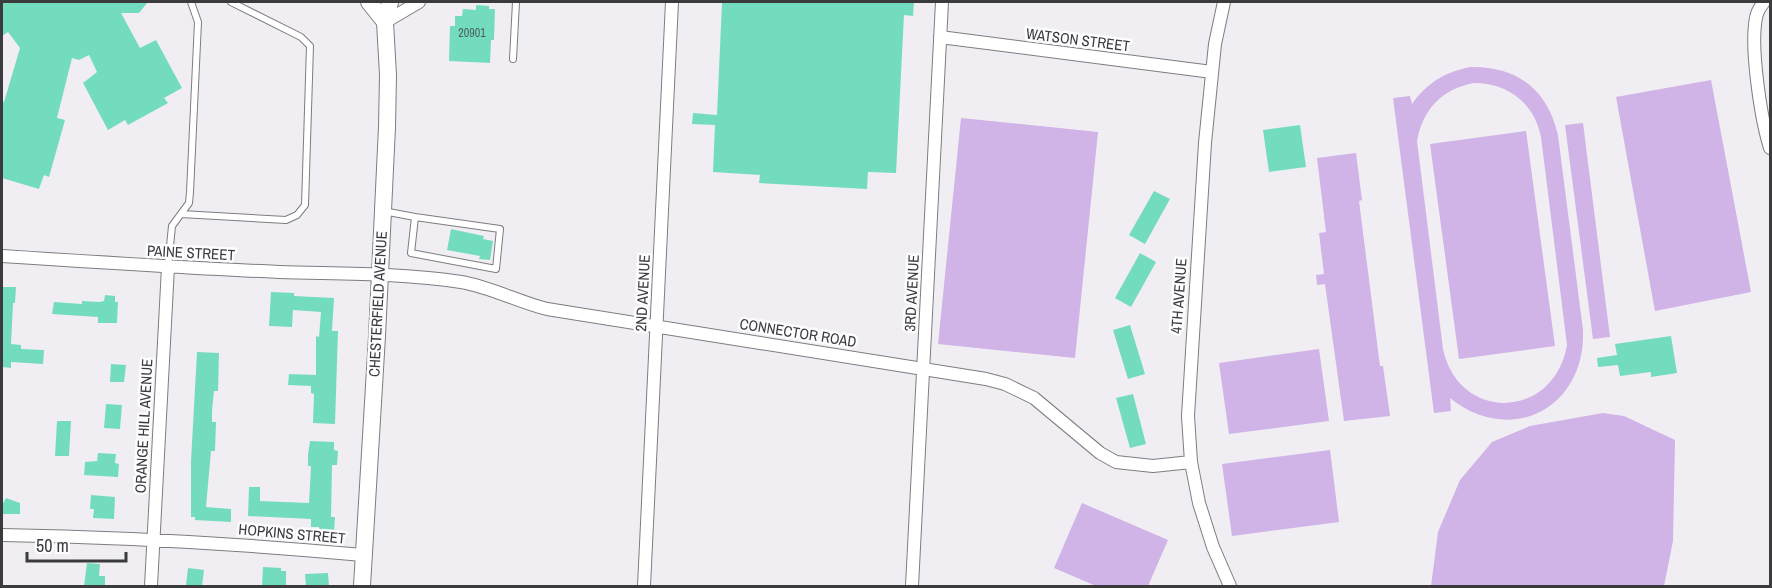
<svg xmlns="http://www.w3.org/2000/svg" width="1772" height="588" font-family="'Archivo Narrow',sans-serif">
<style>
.green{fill:#d0b3e7;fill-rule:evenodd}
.building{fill:#74dcbe}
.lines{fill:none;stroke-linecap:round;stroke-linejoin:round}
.service-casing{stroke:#7f7c81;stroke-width:8}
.minor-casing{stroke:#7f7c81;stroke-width:14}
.secondary-casing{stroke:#7f7c81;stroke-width:18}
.service{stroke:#fff;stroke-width:6}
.minor{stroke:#fff;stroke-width:12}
.secondary{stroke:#fff;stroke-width:16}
.labels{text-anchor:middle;stroke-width:5;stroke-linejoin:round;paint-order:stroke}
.number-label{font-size:12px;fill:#49625c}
.street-label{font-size:15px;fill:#3b3a3c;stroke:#fdfcfe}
</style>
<rect width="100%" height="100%" fill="#f1eef3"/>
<path class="green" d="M1470,67C1517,66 1547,89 1558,135L1583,330C1586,408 1511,447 1450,398L1451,411L1434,413L1393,98L1410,96L1412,104C1427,83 1445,72 1470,67ZM1474,83C1508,83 1534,103 1541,137L1567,345C1554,420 1459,423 1443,349L1417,141C1423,109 1442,89 1474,83Z
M1711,80L1751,292L1655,311L1616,97Z
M961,118L1098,132L1075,358L938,344Z
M1583,123L1610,337L1593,339L1565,125Z
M1526,131L1555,346L1459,359L1430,144Z
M1356,153L1362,200L1359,201L1380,366H1383L1390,416L1344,421L1325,284L1317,285L1316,275L1324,274L1319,233L1326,232L1317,158Z
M1319,349L1329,421L1229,434L1219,363Z
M1603,413L1624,416L1675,440L1673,541L1664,586H1431L1438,532L1460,480L1492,442L1530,426Z
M1330,450L1339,522L1232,536L1222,464Z
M1082,503L1168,540L1148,586H1096L1054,568Z"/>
<path class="building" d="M2,2H148L139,13H121L140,48L156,40L182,88L164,98L168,103L128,125L125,120L108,130L83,83L97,72L89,55L79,60L72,58L57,118L65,120L49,177L44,175L39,189L2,178V101L4,102L20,48L8,32L2,36Z
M722,2H914L913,16L904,15L896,173L868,172L867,189L759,183L760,175L713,172L715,125L692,124L693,113L717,115Z
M476,5L489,6V9H495L494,40H491L490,63L449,61L450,26H455V16H462L463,9L476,10Z
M1300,125L1306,167L1269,172L1263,130Z
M1154,191L1170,199L1145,244L1129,235Z
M451,229L484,236L483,239L493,241L490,260L479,259L480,256L447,250Z
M1140,253L1156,262L1131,307L1115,298Z
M2,287H16L15,303H13L11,344L21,345V349L44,350L43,364L11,362V368L2,367Z
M271,292L294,293V296L334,298L332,331H338L335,424L313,423L314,394L311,393V386L288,385L289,374L316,375V336L319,337L321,312L293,310L292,327L269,326Z
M105,295L115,296V302H118L117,323H98V317L52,314L54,302L82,304V301L99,302L104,301Z
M1130,325L1145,374L1128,379L1113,330Z
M1671,336L1677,373L1651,377V372L1620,376L1618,365L1598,367L1597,358L1617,355L1615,344Z
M197,352L219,353L218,391H214L212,411V422H216L215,451H211L206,507L231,509V522L195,520V517H191V461Z
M111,364L126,365L124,382H110Z
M1133,394L1146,444L1130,448L1116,398Z
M106,404L122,405L120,429L104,428Z
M57,421H71L69,456H55Z
M310,441L334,442V450L338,451L337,465H332V467L331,517H335L334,532L319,530V527H311V519L248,516L249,487H260V501L309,503L311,466H308V455Z
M98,453L116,454L115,463L119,464L118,477L84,475L85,462L97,461Z
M91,495L115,497L114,519L93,518L94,509H90Z
M6,498L20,503V514H2V505Z
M87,563L100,564L99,576H105V586H84Z
M263,567L281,568V571H286V586L262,585Z
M188,568L204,570L202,586L186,585Z
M328,573L329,586H306L305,574Z"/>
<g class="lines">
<g class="service-casing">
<path id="service" d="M513,59L516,2
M383,211L415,217L411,253L496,269L500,229L415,217
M181,214L286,220L297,215L305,205L310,46L301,37L231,2
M168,266L172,226L189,203L190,192L198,22L191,2"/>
</g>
<g class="minor-casing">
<path id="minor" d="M1224,2L1215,44L1205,143L1188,416L1191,462L1199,503L1213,547L1230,586
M1764,2C1760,7 1757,12 1756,18C1750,48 1761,119 1770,148
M385,22L419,2
M940,37L1212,72
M2,256C94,262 186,268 279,272C339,274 401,273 461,282C491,287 518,302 547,309L986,379L1005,384L1034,398L1100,453L1116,462L1153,466L1191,462
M2,535C122,537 243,544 363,555
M151,586L168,267
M644,586L672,2
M912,586L942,2"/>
</g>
<g class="secondary-casing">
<path id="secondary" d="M369,2L385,22
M362,586L377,336L387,127L388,75L385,22L390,2"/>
</g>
<use href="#service" class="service"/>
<use href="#minor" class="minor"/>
<use href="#secondary" class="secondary"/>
</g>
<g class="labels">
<g class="number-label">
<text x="472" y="37">20901</text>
</g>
<g class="street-label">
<text transform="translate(1078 40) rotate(7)" y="5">WATSON STREET</text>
<text transform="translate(191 253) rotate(3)" y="5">PAINE STREET</text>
<text transform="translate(643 293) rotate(-87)" y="5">2ND AVENUE</text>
<text transform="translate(912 293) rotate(-87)" y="5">3RD AVENUE</text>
<text transform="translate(1179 296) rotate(-86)" y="5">4TH AVENUE</text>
<text transform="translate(378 304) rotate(-87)" y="5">CHESTERFIELD AVENUE</text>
<text transform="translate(798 333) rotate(9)" y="5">CONNECTOR ROAD</text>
<text transform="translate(144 426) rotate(-87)" y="5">ORANGE HILL AVENUE</text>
<text transform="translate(292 534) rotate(5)" y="5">HOPKINS STREET</text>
</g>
</g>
<rect width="1772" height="588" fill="none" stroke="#3b3a3c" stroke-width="6"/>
<path d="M27 552v9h99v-9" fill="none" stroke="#3b3a3c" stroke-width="3"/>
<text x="36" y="552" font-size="18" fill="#3b3a3c" stroke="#fdfcfe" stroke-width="4.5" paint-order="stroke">50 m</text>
</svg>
